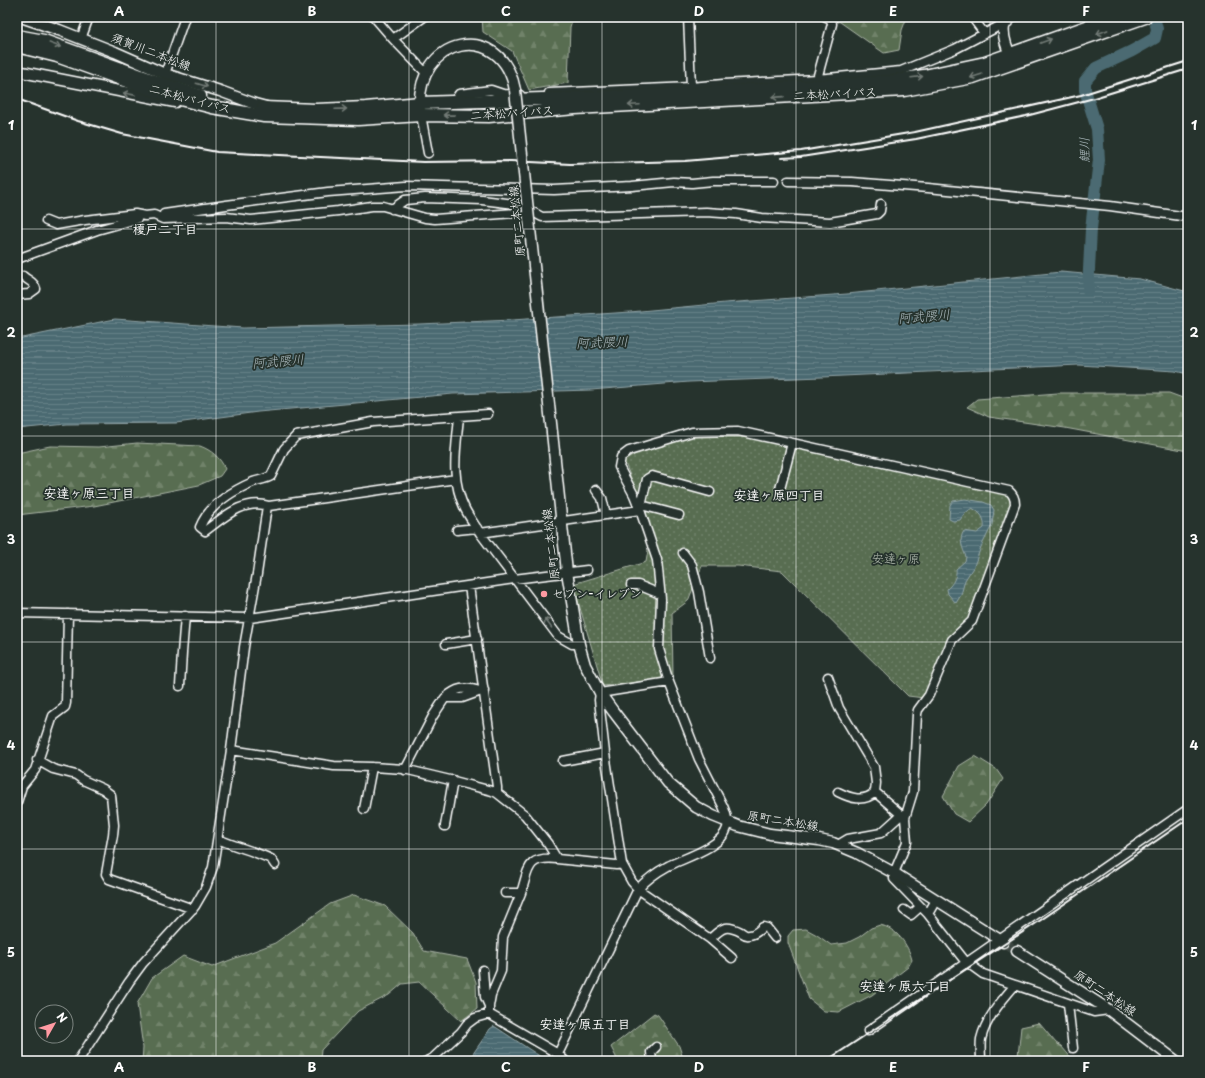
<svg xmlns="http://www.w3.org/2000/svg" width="1205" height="1078" font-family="'Playpen Sans','Klee One',sans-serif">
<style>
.forest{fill:url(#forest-firs);stroke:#acb6a8}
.park{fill:url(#park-dots);stroke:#acb6a8}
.water{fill:url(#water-rules);stroke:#93a6aa}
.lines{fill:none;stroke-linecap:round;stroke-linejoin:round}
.river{stroke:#4b6b72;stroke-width:12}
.major-tunnel{stroke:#3c4742;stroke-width:10;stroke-dasharray:10 5;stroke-linecap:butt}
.minor-casing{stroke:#fff;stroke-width:11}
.major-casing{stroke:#fff;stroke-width:13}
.highway-casing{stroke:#fff;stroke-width:15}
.minor{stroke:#26332d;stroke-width:8}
.major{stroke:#26332d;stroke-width:10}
.highway{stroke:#26332d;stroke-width:12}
.rail{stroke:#fff;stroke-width:2}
.major-bridge-casing{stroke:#fff;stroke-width:13;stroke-linecap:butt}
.major-bridge{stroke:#26332d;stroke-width:10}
.oneway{stroke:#727a76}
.grid{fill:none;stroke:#fff;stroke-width:1;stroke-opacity:0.55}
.poi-dot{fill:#ff9aa2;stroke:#26332d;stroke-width:1.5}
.labels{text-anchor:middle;stroke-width:3.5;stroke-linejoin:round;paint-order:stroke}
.street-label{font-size:12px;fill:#fff;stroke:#26332d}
.park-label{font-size:12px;fill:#b4bdb1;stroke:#26332d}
.poi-label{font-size:12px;fill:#fff;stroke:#26332d;text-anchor:start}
.water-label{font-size:13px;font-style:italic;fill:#aebcc0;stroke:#26332d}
.neighbourhood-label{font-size:13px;font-weight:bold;fill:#fff;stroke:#26332d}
.neatline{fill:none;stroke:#fff;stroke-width:1.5}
.grid-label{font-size:13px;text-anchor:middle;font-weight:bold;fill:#fff}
</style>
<defs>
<pattern id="forest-firs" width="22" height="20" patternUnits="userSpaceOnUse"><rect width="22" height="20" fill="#586d51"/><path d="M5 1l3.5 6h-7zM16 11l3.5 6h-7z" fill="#71836b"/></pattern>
<pattern id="park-dots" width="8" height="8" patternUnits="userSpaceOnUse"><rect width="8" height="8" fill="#586d51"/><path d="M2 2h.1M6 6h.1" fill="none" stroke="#71836b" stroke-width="1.8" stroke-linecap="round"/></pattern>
<pattern id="water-rules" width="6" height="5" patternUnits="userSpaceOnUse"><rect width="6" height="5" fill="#4b6b72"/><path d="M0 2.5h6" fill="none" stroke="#668187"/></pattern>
</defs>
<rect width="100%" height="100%" fill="#26332d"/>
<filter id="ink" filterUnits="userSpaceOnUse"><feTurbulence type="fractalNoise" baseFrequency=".025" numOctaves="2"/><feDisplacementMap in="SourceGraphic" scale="8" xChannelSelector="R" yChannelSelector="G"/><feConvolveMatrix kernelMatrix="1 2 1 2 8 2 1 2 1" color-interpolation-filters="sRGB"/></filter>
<g filter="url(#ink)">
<path class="forest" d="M482,17H573L570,27L568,83L529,90L512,51L483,32Z
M809,17H907L902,30L899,50L884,53L840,22Z
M1058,393H1169L1188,400V451L1065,428L989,417L967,407L977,399Z
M137,443L200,446C211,450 221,458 225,469L220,476L199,485L94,506L17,515V453L50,446L99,447Z
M975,756L996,769L1003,779L986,805L968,822L954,814L943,796L959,766Z
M354,895L385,906L413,933L424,951L467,959L476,982L477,1009L461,1021L419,982L402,984L389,995L358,1011L321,1050L320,1061H142L143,1048L137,1004L152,978L183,956L212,967L275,943L330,904Z
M880,925C896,928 908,944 912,960L908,967L872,995L839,1012L824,1011L809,999L788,943V936L793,930L806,929L817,935L831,945L847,943L859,937L871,928Z
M654,1013L658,1015L679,1046L684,1061H618L611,1047Z
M1039,1023L1056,1043L1061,1046L1074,1061H1014L1018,1056L1021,1027Z"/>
<path class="park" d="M697,435H732L774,442L1006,492L1013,502L970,618L953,635L924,698L908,696L782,571L738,566H702L688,601L672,613L673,678L603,686L573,584L646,562L651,533L644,509L624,461L636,454Z"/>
<path class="water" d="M1061,272L1140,279L1188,292V374L1175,371L1079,365L822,377L689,382L591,390L453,394L258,412L176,423L67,424L17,429V339L115,319L243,328L419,324L512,320L630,312L725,303L847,294Z
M965,499L983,502L991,505L994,510L992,525L981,547L974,566L965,580L961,595L956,603L948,594L947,589C953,584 957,576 956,569L965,561L966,557C963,549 958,539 964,531L977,533L984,528C985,518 981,513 972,508L964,514L960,520L953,521L949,519L950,505L953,501Z
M494,1026L544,1059L547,1061H468L490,1029Z"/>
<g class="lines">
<path class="river" d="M1088,290L1091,229L1099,160L1097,129L1085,90V81L1096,68L1132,51L1155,38L1157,29L1154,17"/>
<path class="major-tunnel" d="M1003,942L1017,951"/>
<g class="minor-casing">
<path id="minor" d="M374,17L393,39L426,73
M688,17L691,87
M972,17L984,33
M81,39L89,17
M393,39L424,17
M165,74L185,17
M817,79L832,24L831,19L826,17
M549,93L691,87L723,84L817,79L901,71L955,49L1007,22
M454,102L459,94L491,90L503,94L520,95
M421,115L428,153
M788,181L852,182L928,188L1110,206L1188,217
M392,209L405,200L425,198L482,200L515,204L520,205L542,217L706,212L736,214L762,218L830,222L877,214L880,211L881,204
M164,214L226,205L328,192L406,186L554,190L632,186L674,182L692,183L713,181H774
M46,221L56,225L85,220L135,214L145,216L154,215L163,219L226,217L251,220L338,211L372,206H383L425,218L435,219L529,212
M17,259L97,230L137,219
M17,295L29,294L36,289C34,281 28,281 23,276
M459,417C456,450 450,478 465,509C469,517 475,525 480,533
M456,479L269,506C244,498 224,517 205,531L200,527C209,505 232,491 253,482C259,480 266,479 271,476L284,449L296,436L373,422L488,414
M780,489L792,443
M596,490L602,498L606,515
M641,505L679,515
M457,530L477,528
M683,553L692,565L699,592L710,658
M631,585H638L660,594
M469,586L497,787V793
M17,613L250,618L514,579L587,570
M446,644L477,639
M579,644H572L558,636L480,533L640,510L634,495L619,467L621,457L629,451L692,432L738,431L1009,491C1014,495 1015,499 1015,504L972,621L952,640L929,695L918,710L917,714L913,792L905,818L907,842L894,873V879L928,914
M828,677L839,708L874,767L876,783L875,792C864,803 850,798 838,792
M669,682L600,693L599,700L605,753L622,864L632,882L638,889L710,939L732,958
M180,686L182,653L185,616
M445,698C456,688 465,686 480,691
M231,750L334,766L372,767L404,769L450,780L492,791L497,793L525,815L548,844L557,859L616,865L622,864
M37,760L53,769L76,775L83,780L103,789L111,795L114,825L113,835L106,874L109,879L193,909
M563,761L605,753
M405,770L433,716L445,698H462L484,690
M875,792L905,818
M17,802L22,786L35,770L53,716L65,707L66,703L68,614
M364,809L372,767
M445,826L453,780
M218,839C236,847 254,851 271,859L275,865
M838,845L848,839L881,833L901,815
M505,893H521C529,869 526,856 557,859
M936,900L928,914L965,961L983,974L1094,1012L1109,1010
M904,910L911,915L920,907
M710,939C722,928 725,924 741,932C744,934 746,936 749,935C755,935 759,930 763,927L767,928L775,938
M483,970L485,997L489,1006
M1068,1004L1073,1048
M489,1014V1006L491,995L501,971L503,937L521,893
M868,1031L1188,809
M558,1054L565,1061
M78,1061L129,982L143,963L195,906L206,887L213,867L231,750L244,647L257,574L267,506
M427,1061L433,1058L461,1032L467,1024L475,1018L489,1014L558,1054L638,889C647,879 657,872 668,866C684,858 722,847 727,828C729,821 726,813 723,806L699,759L669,682L659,649L661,599L657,560L640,510L647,479L652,476L710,492
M652,1061L651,1052L656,1047
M981,1061C981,1054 980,1045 981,1039C986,1018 1002,1000 1015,985"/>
</g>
<g class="major-casing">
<path id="major" d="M21,17L59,30L115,52L165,74L220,91L255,104L270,108
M1012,60C1008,51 1002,37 1004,27C1005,23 1009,20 1012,17
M17,71L175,102
M420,111C414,36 502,19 515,90
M554,451L567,572L579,644L585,665L600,693L613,711L668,783L696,807L713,816L738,826L770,834L819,840L833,843L857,853L894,873L1003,942
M1017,951L1109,1010L1176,1061"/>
</g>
<g class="highway-casing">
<path id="highway" d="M17,36L44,41L160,83L200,96
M17,46L57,56L172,97L212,107L264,116L358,119L421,115L489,116L575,108L904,90L973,77L1145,17
M263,108L316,110L366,108L420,103L665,95L891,81L924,76L985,63L1115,17"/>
</g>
<use href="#minor" class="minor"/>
<use href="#major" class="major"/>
<use href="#highway" class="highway"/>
<path class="rail" d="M17,99L78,121L122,134L217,152L423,162L511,161L570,164L685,161L801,151L915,132L1081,95L1188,61
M781,158L801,157L916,139L1026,116L1094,98L1188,69
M826,1061L1035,924L1188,819"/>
<g class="major-bridge-casing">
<path id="major-bridge" d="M515,90L554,451"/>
</g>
<use href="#major-bridge" class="major-bridge"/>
</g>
<defs><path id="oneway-shaft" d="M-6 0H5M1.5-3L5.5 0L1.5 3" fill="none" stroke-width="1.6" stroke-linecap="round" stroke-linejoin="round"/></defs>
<g class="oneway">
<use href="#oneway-shaft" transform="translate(1102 32) rotate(160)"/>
<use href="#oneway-shaft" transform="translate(1046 41) rotate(-20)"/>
<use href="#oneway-shaft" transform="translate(55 45) rotate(20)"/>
<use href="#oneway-shaft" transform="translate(976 76) rotate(162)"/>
<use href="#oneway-shaft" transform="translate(917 77) rotate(-7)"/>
<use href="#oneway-shaft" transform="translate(202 85) rotate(17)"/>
<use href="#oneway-shaft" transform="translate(129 94) rotate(-169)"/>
<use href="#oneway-shaft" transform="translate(778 97) rotate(176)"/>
<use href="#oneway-shaft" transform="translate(634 105) rotate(177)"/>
<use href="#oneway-shaft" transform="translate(341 109) rotate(-2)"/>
<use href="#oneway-shaft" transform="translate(449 115) rotate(-179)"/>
<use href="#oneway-shaft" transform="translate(548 623) rotate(-126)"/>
</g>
</g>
<path class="grid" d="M216,17V1061M409,17V1061M602,17V1061M796,17V1061M990,17V1061M17,229H1188M17,436H1188M17,642H1188M17,849H1188"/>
<circle class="poi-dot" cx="544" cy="594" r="4"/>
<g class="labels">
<g class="street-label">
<text transform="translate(151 52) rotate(21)" y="4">須賀川二本松線</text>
<text transform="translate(835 94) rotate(-3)" y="4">二本松バイパス</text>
<text transform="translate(190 99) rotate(15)" y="4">二本松バイパス</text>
<text transform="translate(512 113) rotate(-4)" y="4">二本松バイパス</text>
<text transform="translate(517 221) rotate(-96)" y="4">原町二本松線</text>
<text transform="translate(551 544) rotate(-97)" y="4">原町二本松線</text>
<text transform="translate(783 821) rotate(9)" y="4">原町二本松線</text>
<text transform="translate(1105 993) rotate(34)" y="4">原町二本松線</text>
</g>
<g class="park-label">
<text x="896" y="563">安達ヶ原</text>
</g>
<g class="poi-label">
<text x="552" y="598">セブン-イレブン</text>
</g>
<g class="water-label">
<text transform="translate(1084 150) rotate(-91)" y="5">鯉川</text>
<text transform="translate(924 316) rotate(-5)" y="5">阿武隈川</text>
<text transform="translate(602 342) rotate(-2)" y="5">阿武隈川</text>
<text transform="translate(278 361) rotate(-5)" y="5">阿武隈川</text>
</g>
<g class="neighbourhood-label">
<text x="165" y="234">榎戸二丁目</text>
<text x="89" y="498">安達ヶ原三丁目</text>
<text x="779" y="500">安達ヶ原四丁目</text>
<text x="905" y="991">安達ヶ原六丁目</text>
<text x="585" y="1029">安達ヶ原五丁目</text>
</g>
</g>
<rect width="1205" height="1078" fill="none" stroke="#26332d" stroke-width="44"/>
<g transform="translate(54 1024) rotate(51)"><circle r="19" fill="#26332d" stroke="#7d8581"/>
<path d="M0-3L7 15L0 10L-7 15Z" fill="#ff9aa2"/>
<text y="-6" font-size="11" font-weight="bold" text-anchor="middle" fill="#ffffff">N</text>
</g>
<rect x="22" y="22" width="1161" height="1034" class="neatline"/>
<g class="grid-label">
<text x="119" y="16">A</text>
<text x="312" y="16">B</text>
<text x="506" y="16">C</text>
<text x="699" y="16">D</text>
<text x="893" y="16">E</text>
<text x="1086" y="16">F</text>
<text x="11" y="130">1</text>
<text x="1194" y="130">1</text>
<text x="11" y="337">2</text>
<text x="1194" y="337">2</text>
<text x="11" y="544">3</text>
<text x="1194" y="544">3</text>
<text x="11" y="750">4</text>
<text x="1194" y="750">4</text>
<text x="11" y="957">5</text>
<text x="1194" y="957">5</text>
<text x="119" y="1072">A</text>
<text x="312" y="1072">B</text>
<text x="506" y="1072">C</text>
<text x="699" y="1072">D</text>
<text x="893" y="1072">E</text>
<text x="1086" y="1072">F</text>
</g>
</svg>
